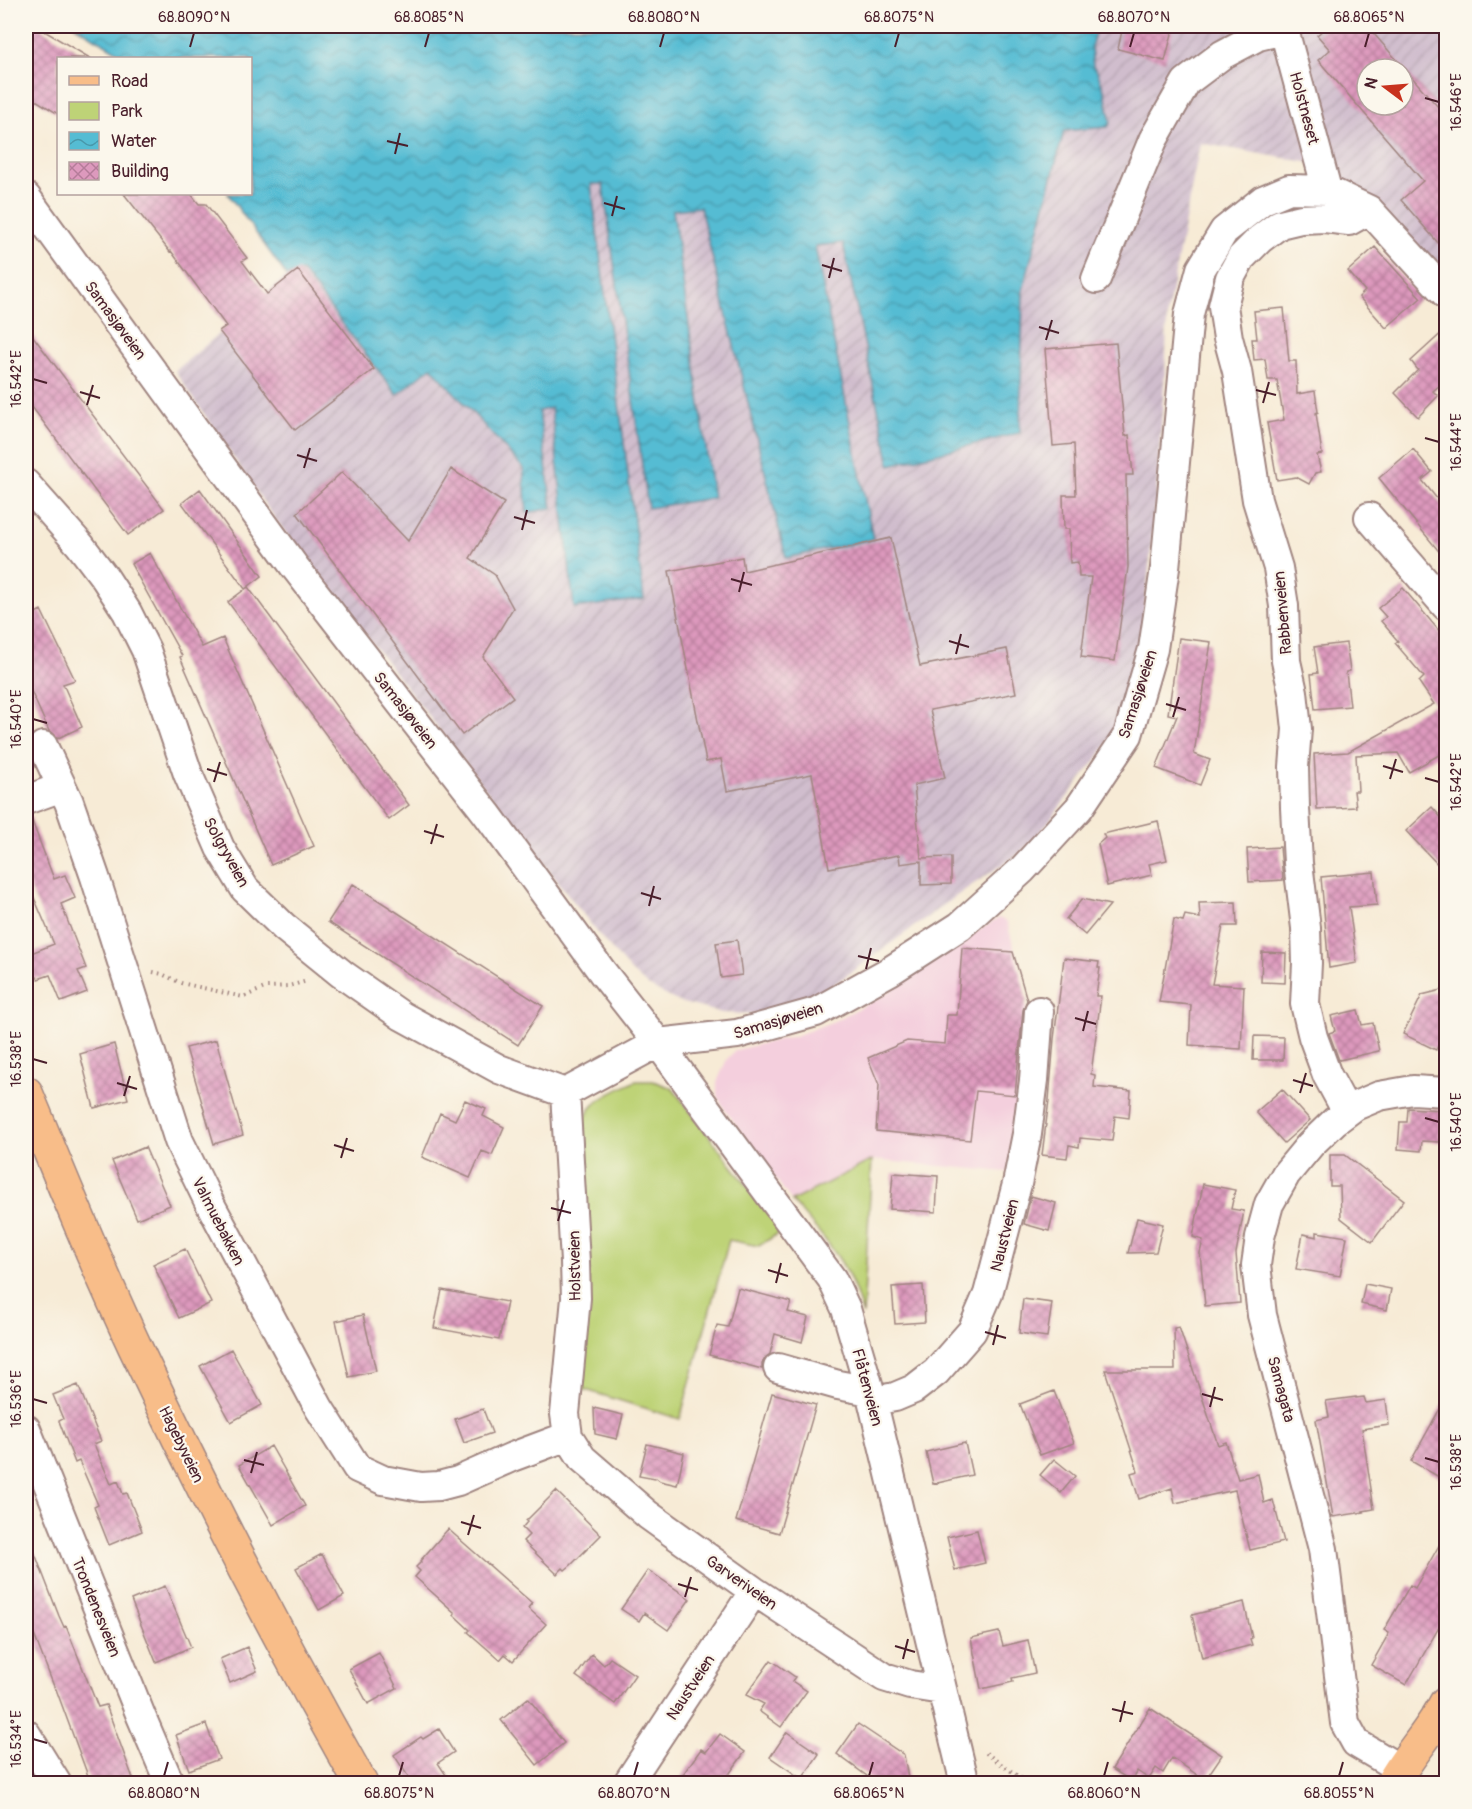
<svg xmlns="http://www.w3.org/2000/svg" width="1472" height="1809" font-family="Pangolin,sans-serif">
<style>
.built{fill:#f4cfdd}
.industrial{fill:url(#industrial-furrows);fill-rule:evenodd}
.green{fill:#bed377;stroke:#847951;stroke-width:1.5}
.water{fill:url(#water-waves);stroke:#506e7f;stroke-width:1.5}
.building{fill:url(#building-cross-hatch);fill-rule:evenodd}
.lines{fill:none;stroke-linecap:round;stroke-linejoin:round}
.minor-casing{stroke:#a08580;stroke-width:32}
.major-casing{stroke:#a08580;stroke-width:36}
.highway-casing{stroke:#a08580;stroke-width:36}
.path{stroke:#a08580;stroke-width:4;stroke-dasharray:1.5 4.5;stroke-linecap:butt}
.minor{stroke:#fff;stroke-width:28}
.major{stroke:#f8bd89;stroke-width:33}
.highway{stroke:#f8bd89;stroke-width:33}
.ticks{fill:none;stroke:#4a1f2b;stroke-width:2}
.labels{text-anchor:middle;stroke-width:4.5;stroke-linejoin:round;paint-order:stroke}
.street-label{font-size:16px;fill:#4a1f2b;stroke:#fbf7ec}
.neatline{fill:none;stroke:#4a1f2b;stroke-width:2}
.ticks-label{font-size:15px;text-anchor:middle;fill:#4a1f2b}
</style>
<defs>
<pattern id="industrial-furrows" width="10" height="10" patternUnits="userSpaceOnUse" patternTransform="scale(1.5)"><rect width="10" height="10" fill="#d0bdcd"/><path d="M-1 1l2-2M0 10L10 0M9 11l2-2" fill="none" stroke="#b4a2b0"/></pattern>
<pattern id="water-waves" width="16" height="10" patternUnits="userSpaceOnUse" patternTransform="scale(1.5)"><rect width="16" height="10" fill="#55bcd3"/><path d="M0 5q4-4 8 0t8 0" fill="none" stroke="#4898ab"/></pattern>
<pattern id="building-cross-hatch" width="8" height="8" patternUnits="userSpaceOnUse" patternTransform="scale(1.5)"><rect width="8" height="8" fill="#dd99bd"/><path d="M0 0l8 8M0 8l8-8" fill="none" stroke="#b57c9a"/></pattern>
</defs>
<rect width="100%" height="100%" fill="#fbf7ec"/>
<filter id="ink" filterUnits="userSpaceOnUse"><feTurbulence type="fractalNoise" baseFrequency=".0167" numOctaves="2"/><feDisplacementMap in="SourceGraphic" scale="12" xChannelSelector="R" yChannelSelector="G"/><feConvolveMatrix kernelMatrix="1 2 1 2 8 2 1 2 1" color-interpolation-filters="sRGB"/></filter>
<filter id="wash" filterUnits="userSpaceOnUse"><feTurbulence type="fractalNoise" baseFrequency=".008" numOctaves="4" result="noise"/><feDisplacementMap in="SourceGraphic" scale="24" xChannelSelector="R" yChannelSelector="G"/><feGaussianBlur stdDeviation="1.35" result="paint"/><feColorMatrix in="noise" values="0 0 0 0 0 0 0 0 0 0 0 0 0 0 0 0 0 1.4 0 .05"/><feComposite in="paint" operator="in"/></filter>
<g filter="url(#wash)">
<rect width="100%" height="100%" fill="#f7ebd6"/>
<path class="built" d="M999,918L1007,922L1024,987L1028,1023L1008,1172L872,1160L792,1201L723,1107L717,1095V1082L727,1059L736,1050L795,1036L834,1021L886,994L947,950Z"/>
<path class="industrial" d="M1097,26H1446V296L1328,166L1200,143L1167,314L1166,354L1155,512L1139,659L1126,706L1105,748L1043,829L1020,853L966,889L822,993L789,1008L758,1014L722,1013L679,1002L648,986L631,971L605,942L276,520L175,371L287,276L302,271L396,395L430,366L523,469L527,513L552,508L539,411L551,407L574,608L643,599L591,184L603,183L648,507L713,498L672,210L701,207L786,558L872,539L815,246L843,242L890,464L1020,434L1023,290L1064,130L1108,127L1111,122L1105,93L1097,72L1093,66L1091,47ZM1367,69H1403V105H1367Z"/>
<path class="green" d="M636,1081H653L672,1088L782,1231L759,1246L729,1240L680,1419L579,1388V1137C585,1101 605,1096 636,1081Z
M872,1160L863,1315C858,1298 853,1282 844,1267C830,1243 810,1222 792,1201Z"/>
<path class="water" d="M75,26H1097L1091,47L1093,66L1097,71L1105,93L1111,122L1108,127L1064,131L1023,290L1020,433L890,465L843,243L815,246L873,539L786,558L700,207L673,210L713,498L648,508L603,184H591L644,599L574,608L551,408L539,411L552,508L527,513L523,468L431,367L397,395L302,271L287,276L228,194H250V58H128Z"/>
<g id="blocks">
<path class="building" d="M26,26H36L90,58H58V114L26,94Z
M1123,26H1174L1165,61L1118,49Z
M1328,26H1367L1446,116V252L1401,200L1423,181L1318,60L1330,50L1317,35ZM1367,69H1403V105H1367Z
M124,194H191L199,204H206L247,258L242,261L267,294L298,270L374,369L295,430L219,331L226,326L171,251L170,252Z
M1375,247L1421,298L1386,328L1359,297L1365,291L1348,271Z
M1284,308L1289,361H1296L1297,394L1315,391L1318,412L1316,413L1322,454L1317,455L1321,472L1315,473L1309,484L1296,477L1277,480L1267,423L1284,420L1277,380H1268L1265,359L1254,360L1252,339H1257L1254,311Z
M26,327L164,509L128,535L26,399Z
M1446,329V380L1433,391L1438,396L1418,417L1395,393L1418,370L1411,361Z
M1116,343L1125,436L1129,435L1133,475H1126L1128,567L1115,661L1081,657L1091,577H1079L1078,562L1070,563L1069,529H1064L1063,495H1076L1074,444L1053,446L1045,349Z
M1413,449L1432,472L1422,480L1446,510V560L1379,478Z
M451,469L504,503L470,558L495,575L513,608L483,657L513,697L462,735L297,513L342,472L408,541Z
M200,489L262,576L245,589L182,503Z
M891,538L920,666L1007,649L1016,693L930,710L945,778L914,785L921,858L951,857V884L921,885V861L900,864L899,855L829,868L812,774L727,791L721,759L706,762L669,571L742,557L744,571Z
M150,553L202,647L223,638L314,846L271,865L180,657L182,656L131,564Z
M248,587L409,805L389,820L228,602Z
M1403,588L1446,639V751L1409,772L1398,753L1356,755L1358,791H1354L1356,807L1317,809L1314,754L1348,752L1434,704L1419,682L1424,677L1395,643L1398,641L1381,621L1386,617L1378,608Z
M41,610L75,680L63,684L82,727L58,738L53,733L49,731L26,680V618Z
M1179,638L1211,642L1194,754L1210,760L1200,785L1156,768L1177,716L1168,714Z
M1346,643L1350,671L1346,672L1350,706L1315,709L1311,674L1318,673L1314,647Z
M1432,807L1446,823V873L1406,831Z
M26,816H30L54,879L65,875L75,898L61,904L86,968L78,971L87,992L61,1002L50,975L38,979L37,977L30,980L26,968V955L54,944L26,879Z
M1158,821L1167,860L1149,864L1152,875L1107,886L1098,844L1105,838L1103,834Z
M1280,847L1283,880L1249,882L1247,849Z
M1374,872L1377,905L1349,907L1357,963L1329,968L1321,877Z
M353,884L543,1006L518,1045L328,922Z
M1082,899L1110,905L1085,935L1066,919Z
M1236,902L1237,926H1223L1212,984L1244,986L1241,1049L1204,1047V1046L1189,1045L1191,1005L1159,1002L1174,919L1183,921L1185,915L1200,918L1199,903Z
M737,940L742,975L721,978L716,943Z
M962,948L1013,952L1027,1000L1023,1010L1015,1095L976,1091L970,1140L876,1131L879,1085L868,1058L907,1041L945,1044L947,1015H957Z
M1262,952L1286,953L1285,983L1261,982Z
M1064,958L1099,962L1098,968H1100L1096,996H1101L1091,1074L1095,1075L1094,1087L1131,1091L1129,1118L1115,1116L1112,1141L1080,1138L1079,1147L1069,1145L1067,1158L1042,1155L1049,1100L1054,1039Z
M1446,989V1028L1436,1050L1403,1034L1422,995Z
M1358,1010L1362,1025L1373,1023L1379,1051L1339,1060L1329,1033L1335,1031L1331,1016Z
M1254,1036L1284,1037L1283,1060H1253Z
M216,1040L243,1135L214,1144L186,1048Z
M114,1044L128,1099L94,1108L80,1054Z
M1282,1089L1310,1120L1284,1143L1256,1112Z
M465,1100L486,1109L483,1116L504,1127L492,1155L482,1151L470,1178L422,1157L440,1113L455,1120Z
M1408,1108L1442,1110L1440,1142L1422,1141L1421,1151L1398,1149L1400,1122H1407Z
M145,1147L170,1205L137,1219L112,1161Z
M1330,1155H1345L1404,1200L1372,1242L1341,1218L1340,1186H1330Z
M893,1173L938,1176L936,1212L890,1209Z
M1203,1184L1235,1190L1231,1209L1244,1211L1236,1253L1240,1303L1205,1306L1200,1253L1203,1240L1193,1237Z
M1031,1196L1056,1203L1049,1231L1024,1224Z
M1137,1218L1163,1224L1156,1252L1128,1253Z
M1317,1232L1347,1237L1340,1276L1296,1269L1303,1234L1317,1237Z
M185,1249L211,1303L179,1318L153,1264Z
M1365,1284L1391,1289L1387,1310L1361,1304Z
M923,1285L925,1322L895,1324L892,1287Z
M738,1288L791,1302L788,1312L808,1317L802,1342L775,1334L770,1354L766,1357L762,1363V1369L709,1355L717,1325L728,1327Z
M442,1290L507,1302L499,1340L434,1328Z
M1023,1299L1052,1303L1047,1337L1019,1333Z
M363,1315L376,1371L349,1377L336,1321Z
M1179,1327L1218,1445L1226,1442L1238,1479L1258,1474L1264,1503L1273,1500L1284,1542L1250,1550L1235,1490L1175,1503L1172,1488L1139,1499L1131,1473L1138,1471L1105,1370H1175L1174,1328Z
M231,1349L262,1405L231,1422L200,1366Z
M78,1385L101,1441L94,1444L111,1484L118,1481L123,1494L127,1493L142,1531L109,1545L94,1507L98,1505L79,1461L75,1463L59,1421L63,1419L53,1395Z
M1054,1391L1074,1443L1040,1455L1020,1404Z
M772,1393L816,1405L779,1533L736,1521Z
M1356,1397V1398L1364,1397L1366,1403L1386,1400L1389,1425L1362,1429L1374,1509L1363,1511L1364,1512L1333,1517L1316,1420L1329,1417L1326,1401Z
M1446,1398V1481L1411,1461Z
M594,1408L623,1415L617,1439L595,1434Z
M483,1409L492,1433L464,1443L455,1419Z
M965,1443L972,1475L933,1484L926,1452Z
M647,1444L684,1453L677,1485L660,1481L656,1478L655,1479L639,1476Z
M271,1446L305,1506L273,1525L239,1465Z
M1054,1459L1075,1476L1061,1493L1040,1475Z
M556,1491L601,1535L571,1565L565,1570L563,1568L557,1574L523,1541L529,1535L522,1528L527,1522L526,1521Z
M448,1529L532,1603L528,1608L546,1624L513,1661L505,1654L500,1660L468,1632L470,1630L454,1615L455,1613L415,1577L420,1571L416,1567L421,1562L420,1561Z
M977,1530L985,1563L955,1570L947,1537Z
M26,1533H27L59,1616L64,1627L66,1626L98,1707L106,1705L135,1784H91L56,1689H55L26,1614Z
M1446,1533V1615L1406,1685L1371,1665L1389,1633L1384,1630L1410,1585L1415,1588Z
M322,1554L344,1596L319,1610L296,1568Z
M648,1570L690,1599L668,1630L644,1613L639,1621L621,1609Z
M165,1586L191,1647L156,1662L131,1600Z
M1244,1602L1252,1638L1250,1639L1252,1645L1202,1658L1192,1615Z
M999,1632L1003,1646L1028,1640L1035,1673L1012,1678L1013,1682L981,1689L971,1638Z
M247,1647L257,1671L230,1683L220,1659Z
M379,1653L397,1688L368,1704L349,1669Z
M592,1654L604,1665L610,1658L635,1675L615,1704L576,1676Z
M771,1660L795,1677L792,1681L807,1691L781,1727L759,1711L764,1704L746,1695Z
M528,1698L564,1743L537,1765L501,1720Z
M1150,1708L1222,1755L1205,1780L1172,1758L1163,1773L1156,1768L1149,1779L1137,1771L1131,1781L1112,1769Z
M206,1724L219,1759L189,1770L176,1735Z
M858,1724L904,1755L909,1784H878L837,1754Z
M439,1729L454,1752L438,1763L452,1784H413L394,1755L421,1737L423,1739Z
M787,1732L819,1754L802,1779L770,1757Z
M720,1734L745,1752L722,1784H676L701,1749L706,1752Z"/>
</g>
</g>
<g filter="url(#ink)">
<use href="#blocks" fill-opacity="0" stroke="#a08580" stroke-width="1.5"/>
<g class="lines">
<g class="minor-casing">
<path id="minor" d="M1283,26L1327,190
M26,197L294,566L487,814L603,973L658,1043L832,1279L846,1309L870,1391L965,1784
M1096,279L1153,140L1186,82L1222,55L1258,36L1284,30
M26,484L80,545L105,578L127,612L146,650L188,774L220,848L245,889L284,927L342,974L402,1016L499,1069L565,1093
M1369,517L1446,606
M43,746L69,802L95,877L179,1141L208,1200L319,1408L357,1468L383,1480L421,1487L439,1486L458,1481L512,1457L568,1436
M26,800L62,787
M1347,1112L1327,1075L1313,1037L1305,1004L1307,963L1306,928L1298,863L1295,808L1294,767L1297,729L1293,692L1286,661L1284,606L1278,568L1257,500L1237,371L1228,338L1223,306L1230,278L1241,258L1260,239L1280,224L1301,219L1325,218L1349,221L1369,210
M778,1368L838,1385L870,1391
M873,1401L895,1397L914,1389L936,1372L972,1331L988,1294L1017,1184L1027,1134L1034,1080L1039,1011
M26,1429L141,1716L170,1784
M942,1690L910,1685L884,1677L754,1591L648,1515L582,1458L568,1436L565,1414L576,1298L575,1262L565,1093L658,1043L737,1034L816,1012L890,971L960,926L1022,870L1079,808L1128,735L1153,649L1165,568L1189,314L1201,269L1224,231L1263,200L1289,189L1327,190L1369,210L1446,294
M26,1734L57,1784
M1400,1769L1356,1743L1345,1723L1323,1549L1262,1315L1256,1265L1260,1237L1269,1204L1286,1174L1310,1145L1335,1121L1355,1106L1379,1096L1413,1090L1446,1092
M627,1784L754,1591"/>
</g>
<g class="major-casing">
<path id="major" d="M26,1093C61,1178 96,1264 135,1347C205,1496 280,1641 361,1784"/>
</g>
<g class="highway-casing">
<path id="highway" d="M1392,1784C1408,1755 1431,1732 1446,1703"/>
</g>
<path class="path" d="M153,972L162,974L181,983L243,997L267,987L289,986L307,981
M986,1753L1029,1784"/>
<use href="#minor" class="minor"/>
<use href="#major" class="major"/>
<use href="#highway" class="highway"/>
</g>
</g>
<path class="ticks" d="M190,47L194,33M425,47L429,33M660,47L664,33M895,47L899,33M1130,47L1134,33M1365,47L1369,33M1425,98L1439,102M387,141L408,146M395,154L400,133M604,203L625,209M612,216L617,196M822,265L842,271M829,278L834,258M1039,327L1059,333M1046,340L1052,320M33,379L47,383M1256,390L1276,395M80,392L100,398M1263,403L1269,382M87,405L93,385M1425,438L1439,442M297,455L317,461M304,468L310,448M514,517L535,523M522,530L527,510M731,579L752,585M739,592L744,572M949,641L969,647M956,654L961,634M1166,704L1186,710M1173,717L1179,697M33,719L47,723M1383,766L1403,772M207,769L227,775M1425,778L1439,782M1390,779L1396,759M214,782L220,762M424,831L444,837M431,844L437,824M641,893L661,899M649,906L654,886M858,956L879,961M866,969L871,948M1075,1018L1096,1024M1083,1031L1088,1011M33,1059L47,1063M1293,1080L1313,1086M117,1083L137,1089M1300,1093L1306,1073M124,1096L130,1076M1425,1118L1439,1122M334,1145L354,1151M341,1158L347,1138M551,1208L571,1213M558,1221L564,1200M768,1270L788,1276M776,1283L781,1263M985,1332L1006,1338M993,1345L998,1325M1202,1394L1223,1400M33,1399L47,1403M1210,1407L1215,1387M1425,1458L1439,1462M244,1460L264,1465M251,1473L257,1452M461,1522L481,1528M468,1535L474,1515M678,1584L698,1590M685,1597L691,1577M895,1646L915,1652M903,1659L908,1639M1112,1709L1133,1714M1120,1722L1125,1701M33,1739L47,1743M164,1776L168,1762M399,1776L403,1762M634,1776L638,1762M869,1776L873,1762M1104,1776L1108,1762M1339,1776L1343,1762"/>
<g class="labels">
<g class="street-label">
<text transform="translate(1305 108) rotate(75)" y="6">Holstneset</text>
<text transform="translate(116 320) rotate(54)" y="6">Samasjøveien</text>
<text transform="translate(1282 613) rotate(-95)" y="6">Rabbenveien</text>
<text transform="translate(1137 694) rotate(-72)" y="6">Samasjøveien</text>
<text transform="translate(406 710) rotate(52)" y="6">Samasjøveien</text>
<text transform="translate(227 852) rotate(61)" y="6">Solgryveien</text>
<text transform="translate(778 1020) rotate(-17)" y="6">Samasjøveien</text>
<text transform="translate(219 1221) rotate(63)" y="6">Valmuebakken</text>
<text transform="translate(1004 1235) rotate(-76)" y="6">Naustveien</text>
<text transform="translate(574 1266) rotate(-91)" y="6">Holstveien</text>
<text transform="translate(868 1387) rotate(75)" y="6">Flåtenveien</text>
<text transform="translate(1282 1389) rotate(75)" y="6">Samagata</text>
<text transform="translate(182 1444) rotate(64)" y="6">Hagebyveien</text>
<text transform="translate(742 1582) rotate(35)" y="6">Garveriveien</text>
<text transform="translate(97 1607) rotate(68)" y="6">Trondenesveien</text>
<text transform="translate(690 1687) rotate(-57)" y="6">Naustveien</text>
</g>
</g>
<rect width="1472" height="1809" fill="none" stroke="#fbf7ec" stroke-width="66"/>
<rect x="57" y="57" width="195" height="138" fill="#fbf7ec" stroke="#b4a19f" stroke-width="1.5"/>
<rect x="69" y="76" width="30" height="9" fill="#f8bd89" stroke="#b4a19f" stroke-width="1.5"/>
<text x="111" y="87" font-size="18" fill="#4a1f2b">Road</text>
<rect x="69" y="102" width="30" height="18" fill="#bed377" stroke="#b4a19f" stroke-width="1.5"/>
<text x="111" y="117" font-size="18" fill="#4a1f2b">Park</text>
<rect x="69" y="132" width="30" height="18" fill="url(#water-waves)" stroke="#b4a19f" stroke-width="1.5"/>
<text x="111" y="147" font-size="18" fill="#4a1f2b">Water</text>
<rect x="69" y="162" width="30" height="18" fill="url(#building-cross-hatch)" stroke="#b4a19f" stroke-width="1.5"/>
<text x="111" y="177" font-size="18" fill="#4a1f2b">Building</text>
<g transform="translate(1385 87) rotate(286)"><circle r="28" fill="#fbf7ec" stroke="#b4a19f" stroke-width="1.5"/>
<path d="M0-4.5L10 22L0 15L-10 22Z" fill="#c8321e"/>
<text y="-9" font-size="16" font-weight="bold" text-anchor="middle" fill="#4a1f2b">N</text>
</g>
<rect x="33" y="33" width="1406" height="1743" class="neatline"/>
<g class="ticks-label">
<text x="194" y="22">68.8090°N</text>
<text x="429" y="22">68.8085°N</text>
<text x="664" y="22">68.8080°N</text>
<text x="899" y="22">68.8075°N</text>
<text x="1134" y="22">68.8070°N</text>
<text x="1369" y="22">68.8065°N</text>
<text transform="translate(1456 102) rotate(-90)" y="5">16.546°E</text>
<text transform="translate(16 379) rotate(-90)" y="5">16.542°E</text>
<text transform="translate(1456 442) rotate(-90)" y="5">16.544°E</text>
<text transform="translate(16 719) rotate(-90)" y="5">16.540°E</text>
<text transform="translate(1456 782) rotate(-90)" y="5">16.542°E</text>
<text transform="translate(16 1059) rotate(-90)" y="5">16.538°E</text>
<text transform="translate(1456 1122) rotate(-90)" y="5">16.540°E</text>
<text transform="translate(16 1399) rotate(-90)" y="5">16.536°E</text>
<text transform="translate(1456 1462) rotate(-90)" y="5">16.538°E</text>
<text transform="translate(16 1739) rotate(-90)" y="5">16.534°E</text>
<text x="164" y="1798">68.8080°N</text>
<text x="399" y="1798">68.8075°N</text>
<text x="634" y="1798">68.8070°N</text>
<text x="869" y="1798">68.8065°N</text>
<text x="1104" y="1798">68.8060°N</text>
<text x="1339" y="1798">68.8055°N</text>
</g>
</svg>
